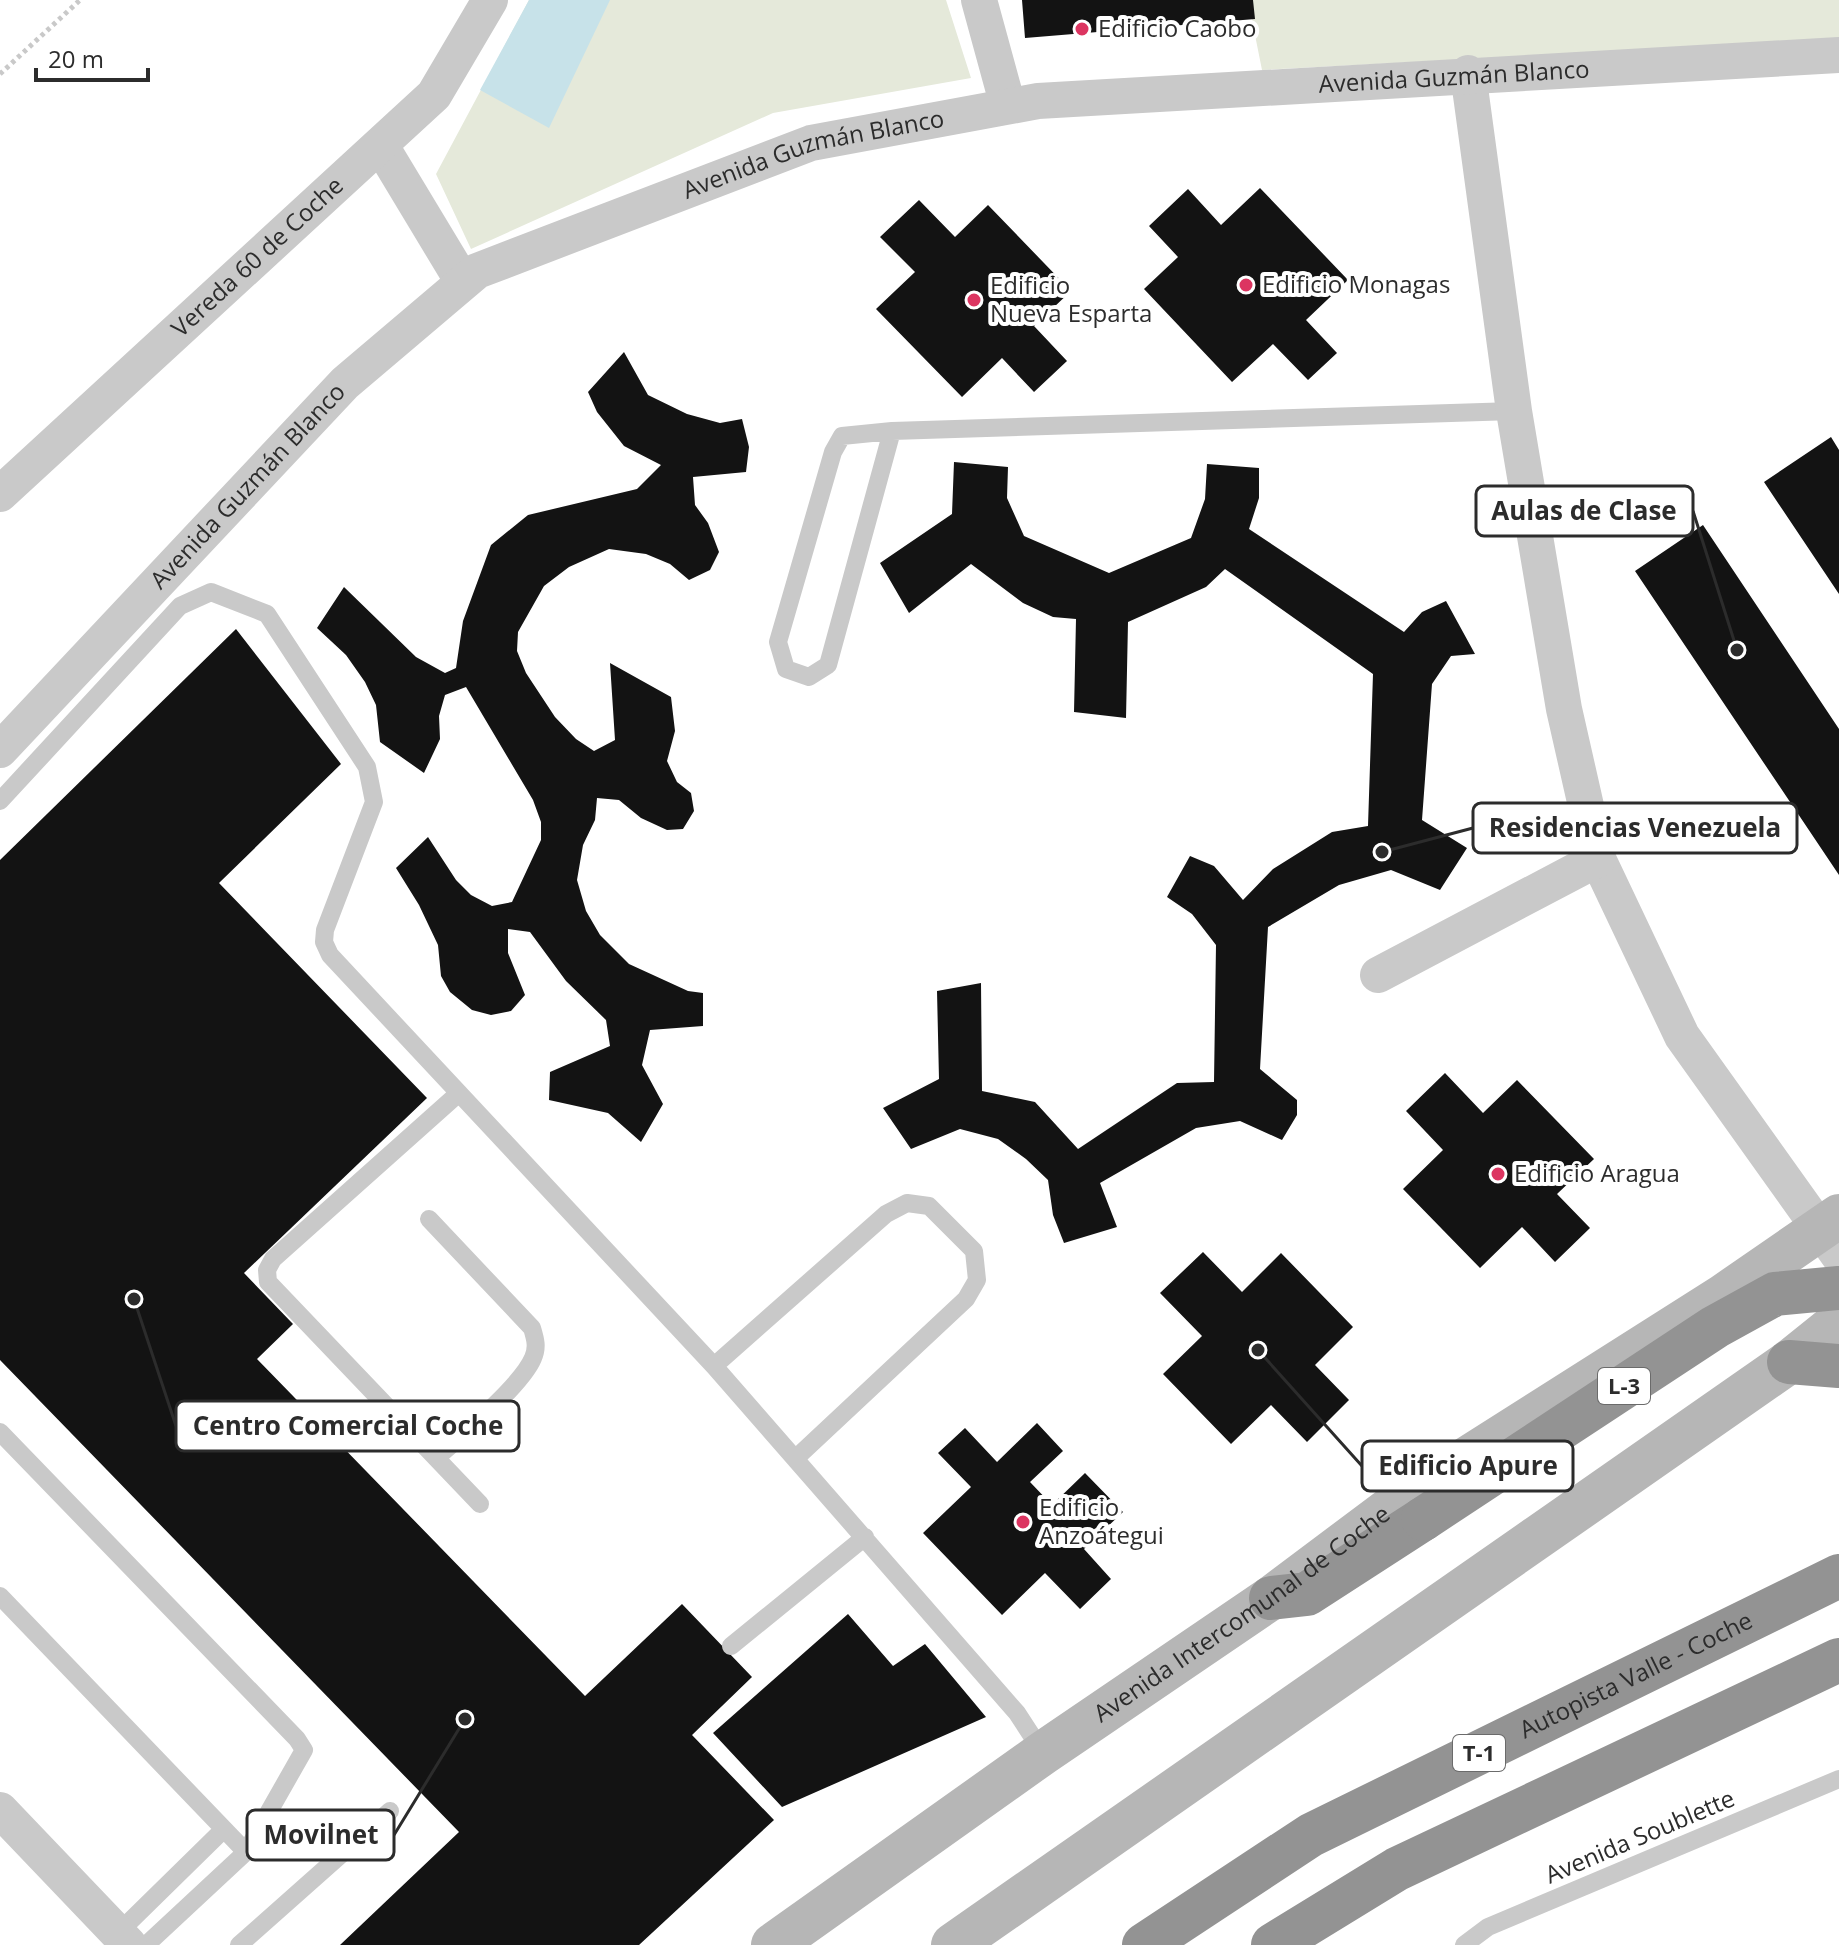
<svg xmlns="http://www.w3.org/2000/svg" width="1839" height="1945" font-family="'Open Sans',sans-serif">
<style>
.green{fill:#e5e9da}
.water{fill:#c7e2e9}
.building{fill:#131313}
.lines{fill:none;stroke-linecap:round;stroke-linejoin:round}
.path{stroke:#c9c9c9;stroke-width:5;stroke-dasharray:4 4;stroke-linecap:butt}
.lane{stroke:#c9c9c9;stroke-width:18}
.street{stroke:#c9c9c9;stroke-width:36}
.secondary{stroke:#b6b6b6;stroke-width:44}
.highway{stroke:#939393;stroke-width:44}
.highway-bridge{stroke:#939393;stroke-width:44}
.poi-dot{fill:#dc3561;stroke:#fff;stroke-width:3}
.labels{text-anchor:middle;stroke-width:8;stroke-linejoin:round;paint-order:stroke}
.shield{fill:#fff;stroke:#6b6b6b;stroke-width:2}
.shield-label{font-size:22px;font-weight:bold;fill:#2c2c2c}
.poi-label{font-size:24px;fill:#2c2c2c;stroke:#fff;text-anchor:start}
.street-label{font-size:24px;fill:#2c2c2c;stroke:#fff}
.leader{fill:none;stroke:#2c2c2c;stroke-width:3}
.callout-dot{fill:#2c2c2c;stroke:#fff;stroke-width:3}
.callout{fill:#fff;stroke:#2c2c2c;stroke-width:3}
.callout-label{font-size:26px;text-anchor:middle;font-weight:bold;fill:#2c2c2c}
</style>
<rect width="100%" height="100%" fill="#fff"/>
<path class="green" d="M529,0H946L971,78L773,113L471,249L436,174Z
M1248,0H1839V40L1262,70Z"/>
<path class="water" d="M529,0H610L549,128L480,90Z"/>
<path class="building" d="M1022,0H1253L1255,19L1025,38Z
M1260,188L1348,280L1306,320L1337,353L1308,380L1273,344L1232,382L1144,289L1178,257L1149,226L1188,189L1221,225Z
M919,200L955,237L988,205L1071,291L1034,326L1067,361L1034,392L1002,358L962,397L876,309L915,272L880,237Z
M624,352L648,395L687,414L720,423L742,419L749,447L746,472L693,477L695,505L708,523L719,552L710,570L689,580L670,564L646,554L609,549L569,567L544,586L518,632L517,651L526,673L555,717L576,739L594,751L615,740L610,663L671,697L675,731L667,761L677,782L691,793L694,811L683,829L667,830L641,818L619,800L597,798L595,820L583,845L577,880L586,911L600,935L629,964L688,991L703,993V1026L650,1030L642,1065L663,1104L641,1142L608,1113L549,1100L550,1072L610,1046L606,1020L566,981L530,932L508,929V953L525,995L511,1011L491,1015L472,1010L450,992L441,976L438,945L419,905L396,868L428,837L456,880L471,895L492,906L512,902L541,840V822L533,800L466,687L445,695L439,716L440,739L424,773L380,742L376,705L365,682L346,655L317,628L344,587L416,657L445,673L456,668L463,621L491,545L528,515L637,489L661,465L624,446L597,412L588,392Z
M1831,437L1839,450V594L1764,482Z
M954,462L1008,467L1007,498L1024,536L1109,573L1191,538L1205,499L1207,464L1259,468V498L1249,529L1404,632L1422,612L1446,601L1475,654L1451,656L1432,684L1422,820L1467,848L1440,890L1391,870L1339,885L1268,927L1260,1069L1297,1100V1115L1282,1140L1240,1121L1196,1128L1100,1183L1117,1227L1064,1243L1053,1215L1048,1180L1026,1159L998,1139L960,1129L911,1149L883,1108L939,1079L937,991L981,983L982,1091L1035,1102L1078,1149L1177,1083L1214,1082L1216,945L1192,914L1167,897L1190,856L1214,866L1243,900L1273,869L1332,832L1368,826L1373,674L1225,569L1206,587L1128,622L1126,718L1074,712L1076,619L1053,617L1023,603L971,564L909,613L880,563L952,514Z
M1703,525L1839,729V875L1635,571Z
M236,629L341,764L219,883L427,1098L244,1273L293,1324L257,1359L585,1696L682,1604L752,1677L692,1735L774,1820L639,1945H340L459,1832L0,1360V860Z
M1445,1073L1483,1113L1517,1080L1594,1159L1557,1194L1590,1228L1555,1262L1522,1227L1480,1268L1403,1189L1443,1150L1406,1111Z
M1203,1252L1242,1292L1281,1253L1353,1327L1315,1365L1349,1400L1307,1442L1271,1405L1231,1444L1163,1374L1202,1336L1160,1293Z
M1037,1423L1063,1451L1030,1482L1052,1505L1085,1473L1123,1512L1084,1549L1111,1579L1080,1609L1045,1573L1002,1615L923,1533L971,1487L938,1453L965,1428L997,1462Z
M848,1614L893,1666L925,1644L986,1717L782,1807L713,1733Z"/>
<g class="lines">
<path class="path" d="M0,74L80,0"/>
<path class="lane" d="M892,431L828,665L809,677L786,669L778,642L833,452L842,436L892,431L1514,411
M0,801L180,606L211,592L267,614L367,767L374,802L325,930L324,942L330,955L714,1366L1017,1713L1043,1753
M459,1093L273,1259L267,1270L268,1282L480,1504
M429,1219L532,1328C535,1338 538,1347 533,1358C522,1385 460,1437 436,1458
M714,1366L886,1214L907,1203L929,1206L974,1251L977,1280L966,1299L796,1458
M0,1432L297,1739L304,1750L246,1852L146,1945
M0,1596L246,1852
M731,1646L865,1537
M119,1932L224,1829
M239,1945L390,1811
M1464,1945L1488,1927L1839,1779"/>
<g class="street">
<path d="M979,0L1008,106"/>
<path d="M1468,73L1514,411L1564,709L1598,859L1682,1036L1839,1256"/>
<path d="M381,146L463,282"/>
<path id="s1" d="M0,494L434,95L490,0"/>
<path id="s2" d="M0,750L345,383L477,271L811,143L1038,101L1839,55"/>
<path d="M1378,975L1598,859"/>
<path d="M0,1810L129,1945"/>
</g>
<g class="secondary">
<path id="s3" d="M773,1945L1043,1753L1271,1598L1403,1499L1723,1296L1839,1216"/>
<path d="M953,1945L1789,1362L1839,1322"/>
</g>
<g class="highway">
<path d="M1789,1362L1839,1366"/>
<path d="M1271,1598L1307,1594L1423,1519"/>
<path id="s4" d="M1144,1945L1311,1835L1839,1576"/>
<path d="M1273,1945L1397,1869L1839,1660"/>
</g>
<path class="highway-bridge" d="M1423,1519L1715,1327L1775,1294L1839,1288"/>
</g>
<g class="poi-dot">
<circle cx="1082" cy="29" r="8"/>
<circle cx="1246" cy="285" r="8"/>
<circle cx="974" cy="300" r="8"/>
<circle cx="1498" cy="1174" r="8"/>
<circle cx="1023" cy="1522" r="8"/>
</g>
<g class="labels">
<g class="shield">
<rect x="1598" y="1368" width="52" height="36" rx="6"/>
<rect x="1453" y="1735" width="52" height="36" rx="6"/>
</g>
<g class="shield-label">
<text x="1624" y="1394">L-3</text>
<text x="1479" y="1761">T-1</text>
</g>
<g class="poi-label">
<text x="1098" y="37">Edificio Caobo</text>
<text x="1262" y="293">Edificio Monagas</text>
<text x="990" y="294">Edificio<tspan x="990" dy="28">Nueva Esparta</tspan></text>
<text x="1514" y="1182">Edificio Aragua</text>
<text x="1039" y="1516">Edificio<tspan x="1039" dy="28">Anzoátegui</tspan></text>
</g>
<g class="street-label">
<text dy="8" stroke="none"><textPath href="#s2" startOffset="1682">Avenida Guzmán Blanco</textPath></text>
<text dy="8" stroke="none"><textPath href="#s2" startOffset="1034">Avenida Guzmán Blanco</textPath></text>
<text dy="8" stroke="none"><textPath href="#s1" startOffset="350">Vereda 60 de Coche</textPath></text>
<text dy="8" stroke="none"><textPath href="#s2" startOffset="362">Avenida Guzmán Blanco</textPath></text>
<text dy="8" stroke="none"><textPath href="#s3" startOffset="574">Avenida Intercomunal de Coche</textPath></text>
<text dy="8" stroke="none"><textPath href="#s4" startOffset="562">Autopista Valle - Coche</textPath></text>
<text transform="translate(1640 1837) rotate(-23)" y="8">Avenida Soublette</text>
</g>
</g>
<path class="leader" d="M1737 650L1693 511M1382 852L1473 828M134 1299L176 1426M1258 1350L1362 1466M465 1719L394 1835"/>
<g class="callout-dot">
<circle cx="1737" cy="650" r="8"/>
<circle cx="1382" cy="852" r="8"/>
<circle cx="134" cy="1299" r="8"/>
<circle cx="1258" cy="1350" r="8"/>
<circle cx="465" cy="1719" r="8"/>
</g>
<g class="callout">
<rect x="1476" y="486" width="217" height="50" rx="8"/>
<rect x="1473" y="803" width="324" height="50" rx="8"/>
<rect x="176" y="1401" width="343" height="50" rx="8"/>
<rect x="1362" y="1441" width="211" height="50" rx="8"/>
<rect x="247" y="1810" width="147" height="50" rx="8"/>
</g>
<g class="callout-label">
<text x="1584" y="520">Aulas de Clase</text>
<text x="1635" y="837">Residencias Venezuela</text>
<text x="348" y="1435">Centro Comercial Coche</text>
<text x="1468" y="1475">Edificio Apure</text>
<text x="321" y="1844">Movilnet</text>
</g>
<path d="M36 68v12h112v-12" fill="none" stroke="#2c2c2c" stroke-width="4"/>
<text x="48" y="68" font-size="24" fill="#2c2c2c" stroke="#ffffff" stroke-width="6" paint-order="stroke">20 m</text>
</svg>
